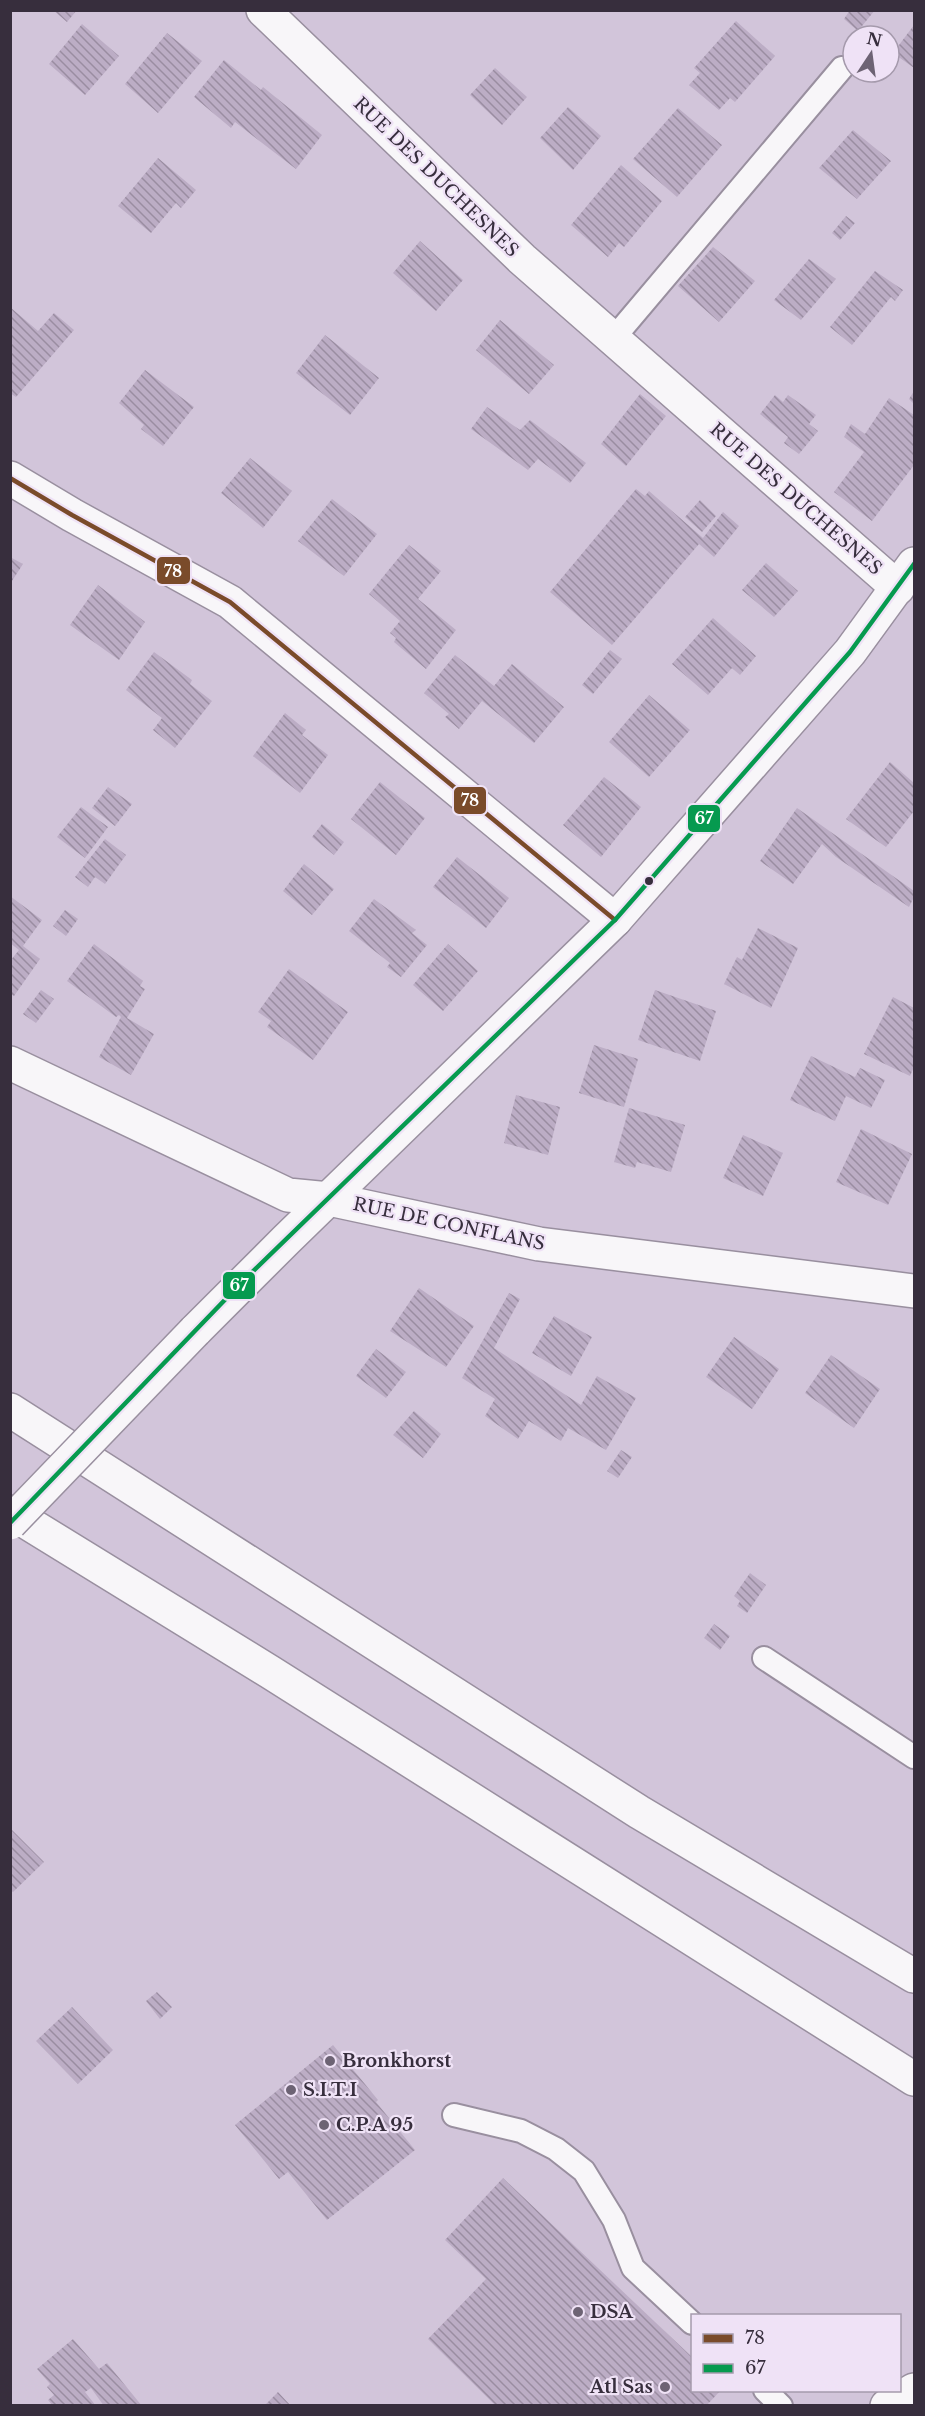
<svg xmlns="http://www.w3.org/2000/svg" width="925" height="2416" font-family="'Libre Baskerville',serif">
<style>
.building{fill:url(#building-back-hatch)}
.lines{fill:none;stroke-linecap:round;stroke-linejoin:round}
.service-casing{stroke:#998f9f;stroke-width:26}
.minor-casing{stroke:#998f9f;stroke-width:36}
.tertiary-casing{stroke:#998f9f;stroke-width:36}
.motorway-casing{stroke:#998f9f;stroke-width:36}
.service{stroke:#f8f6f9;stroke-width:22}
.minor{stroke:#f8f6f9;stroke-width:33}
.tertiary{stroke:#f8f6f9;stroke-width:33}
.motorway{stroke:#f8f6f9;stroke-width:33}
.tertiary-bridge-casing{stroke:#998f9f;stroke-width:36;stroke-linecap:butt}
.tertiary-bridge{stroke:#f8f6f9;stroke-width:33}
.bus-1-casing{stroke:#efe2f6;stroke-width:9}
.bus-2-casing{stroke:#efe2f6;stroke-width:9}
.bus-1{stroke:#7a4b2a;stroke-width:4.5}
.bus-2{stroke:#069a4f;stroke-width:4.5}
.bus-dot{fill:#372e3d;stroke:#efe2f6;stroke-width:2}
.poi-dot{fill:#6d6374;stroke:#efe2f6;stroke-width:2}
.labels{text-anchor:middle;stroke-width:4.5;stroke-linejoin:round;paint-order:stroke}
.street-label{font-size:18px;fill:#372e3d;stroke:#efe2f6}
.poi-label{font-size:18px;font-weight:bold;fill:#372e3d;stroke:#efe2f6;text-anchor:start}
.line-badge{stroke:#efe2f6;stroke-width:2}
.badge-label{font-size:16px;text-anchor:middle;font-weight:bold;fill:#fff}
</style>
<defs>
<pattern id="building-back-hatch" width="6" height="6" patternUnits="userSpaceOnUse" patternTransform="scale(1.5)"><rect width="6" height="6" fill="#bcadc5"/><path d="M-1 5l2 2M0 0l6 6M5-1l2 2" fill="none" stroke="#9a8da1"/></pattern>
</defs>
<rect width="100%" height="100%" fill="#d2c5da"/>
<path class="building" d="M53,10H77L67,22Z
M850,10H875L858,31L844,19Z
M736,21L775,56L735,102L730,98L719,110L689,85L700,73L694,68Z
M82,24L119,56L85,95L49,64Z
M914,25V68L893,53Z
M167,33L202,61L158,113L125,84Z
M224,60L261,90L263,87L322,135L296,169L235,122L231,128L194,97Z
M495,68L527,97L502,125L470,95Z
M568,107L601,136L573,170L540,138Z
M678,108L722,145L677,197L633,159Z
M853,130L891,161L857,199L819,168Z
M158,158L196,190L181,208L176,203L151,233L118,206Z
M621,165L662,201L624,247L619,243L608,257L571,225Z
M846,216L855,223L840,240L832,233Z
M420,241L463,280L436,311L393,273Z
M713,247L755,281L719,322L678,286Z
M809,259L836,279L801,320L774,300Z
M875,271L903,290L895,301L891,297L852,345L830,327Z
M10,307L38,331L54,313L74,330L16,397L10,393Z
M500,320L554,365L529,394L476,350Z
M325,335L379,378L350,415L296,373Z
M145,370L194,407L163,446L141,429L144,425L119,403Z
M914,391V404L909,399Z
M640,394L666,416L626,466L601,444Z
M775,395L783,402L788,395L816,415L809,424L818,431L799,454L784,443L788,437L760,414Z
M889,398L914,415V465L872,521L834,492L864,452L844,437L851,424L865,434Z
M487,407L520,430L530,420L586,463L570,483L538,459L528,470L471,429Z
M250,458L292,491L263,528L221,493Z
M636,489L645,496L649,491L703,538L723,512L739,526L714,557L699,544L612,645L550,592Z
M332,499L377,534L344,576L298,541Z
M700,500L716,516L702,532L685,517Z
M409,545L441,571L418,599L456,630L426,669L394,642L396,638L390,633L400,621L369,594Z
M10,557L23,564L10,584Z
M766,563L798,591L774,617L742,590Z
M98,585L145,622L119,660L70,625Z
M713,618L756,656L740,675L732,668L708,695L672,664Z
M610,650L622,659L593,694L582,685Z
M154,652L192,680L190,684L212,701L175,748L153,730L162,718L126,690Z
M455,655L494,686L512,664L564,707L534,743L482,701L459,729L445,717L449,714L424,693Z
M649,695L690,730L649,777L609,742Z
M285,713L306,730L302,735L328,755L300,793L253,756Z
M890,762L914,783V811L886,847L846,819Z
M604,777L641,807L601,857L563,825Z
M380,782L425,818L396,855L351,819Z
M108,787L132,804L115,826L92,808Z
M81,807L108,827L85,858L57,837Z
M797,808L914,891V897L909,907L836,857L822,844L793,884L760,861Z
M322,824L344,842L334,855L312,837Z
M105,839L126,855L105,884L95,877L88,887L75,877Z
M457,857L509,898L486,928L433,887Z
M304,864L334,889L312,915L283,891Z
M10,896L42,920L23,946L40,959L14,996L10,994V961L19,950L10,943Z
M374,899L416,930L412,933L427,945L401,977L387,967L390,963L349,931Z
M65,910L78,919L66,936L53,926Z
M758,928L798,948L771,1008L724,984L737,957L742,960Z
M94,944L143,981L140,986L145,989L127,1018L154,1034L131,1075L99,1057L121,1017L119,1015L116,1017L67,981Z
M448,944L478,971L443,1011L413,985Z
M289,969L348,1012L313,1060L267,1027L271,1021L258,1012Z
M41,990L54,999L36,1023L23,1014Z
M655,990L716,1011L700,1061L638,1040Z
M893,997L914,1008V1067L910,1076L864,1054Z
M594,1045L638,1059L624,1107L579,1093Z
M811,1056L855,1077L860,1068L885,1080L871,1108L846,1096L835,1121L790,1100Z
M516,1095L560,1107L548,1155L504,1143Z
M629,1108L685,1125L671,1172L637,1162L635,1168L614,1162Z
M861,1129L912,1154L888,1205L836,1182Z
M743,1135L783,1153L763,1196L723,1178Z
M419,1288L474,1326L446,1367L390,1331Z
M509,1293L520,1299L494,1348L581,1405L597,1376L636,1398L606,1450L568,1428L561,1441L529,1421L518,1439L485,1416L495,1399L462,1378Z
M554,1316L592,1337L571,1376L532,1353Z
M734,1337L779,1369L752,1409L706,1377Z
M376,1349L406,1372L386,1398L356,1376Z
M831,1355L880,1389L854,1428L805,1393Z
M414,1411L441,1434L423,1458L393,1435Z
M621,1450L632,1457L618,1478L607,1471Z
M750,1573L766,1585L747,1613L737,1606L740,1601L734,1596Z
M714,1624L730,1636L720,1650L704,1638Z
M10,1828L44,1862L13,1892L10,1890Z
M157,1992L172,2007L160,2019L146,2001Z
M72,2007L113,2050L78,2084L36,2041Z
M333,2045L378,2100L376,2102L415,2150L327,2220L288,2172L279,2179L235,2125Z
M503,2178L692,2357V2390H721L706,2406H496L428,2339L486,2279L445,2240Z
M73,2339L99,2369L107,2363L142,2406H104L91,2388L85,2392L96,2406H53L48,2400L54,2395L47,2387L50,2384L37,2369Z
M278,2392L291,2406H264Z"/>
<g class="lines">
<g class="service-casing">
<path id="service" d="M613,339L842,68
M764,1658L914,1757
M454,2115L521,2131L556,2149L584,2171L614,2220L633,2268L692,2323
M765,2390L781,2406"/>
</g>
<g class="minor-casing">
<path id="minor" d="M263,10L522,259L898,588
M10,478L72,515L230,602L615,920
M10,1063L288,1195L329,1199L539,1244L914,1291"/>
</g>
<g class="tertiary-casing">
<path id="tertiary" d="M195,1331L286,1240L615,920L850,652L914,564
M887,2406L914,2390"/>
</g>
<g class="motorway-casing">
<path id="motorway" d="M10,1410L639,1812L914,1976
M10,1512L270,1672L914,2079"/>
</g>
<use href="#service" class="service"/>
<use href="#minor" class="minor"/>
<use href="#tertiary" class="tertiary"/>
<use href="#motorway" class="motorway"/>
<g class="tertiary-bridge-casing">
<path id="tertiary-bridge" d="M10,1523L195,1331"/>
</g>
<use href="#tertiary-bridge" class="tertiary-bridge"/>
<g class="bus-1-casing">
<path id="bus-1" d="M10,478L72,515L230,602L615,920"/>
</g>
<g class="bus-2-casing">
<path id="bus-2" d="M10,1523L244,1280L615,920L850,652L914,564"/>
</g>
<use href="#bus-1" class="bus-1"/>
<use href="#bus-2" class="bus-2"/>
</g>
<circle class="bus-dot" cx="649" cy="881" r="5"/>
<g class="poi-dot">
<circle cx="330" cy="2061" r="6"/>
<circle cx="291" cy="2090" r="6"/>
<circle cx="324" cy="2125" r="6"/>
<circle cx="578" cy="2312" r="6"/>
<circle cx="665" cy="2387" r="6"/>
</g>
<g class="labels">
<g class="street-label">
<text transform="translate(436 177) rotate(44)" y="6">RUE DES DUCHESNES</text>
<text transform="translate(796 499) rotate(41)" y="6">RUE DES DUCHESNES</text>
<text transform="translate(449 1224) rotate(12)" y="6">RUE DE CONFLANS</text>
</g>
<g class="poi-label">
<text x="342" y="2067">Bronkhorst</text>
<text x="303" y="2096">S.I.T.I</text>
<text x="336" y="2131">C.P.A 95</text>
<text x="590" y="2318">DSA</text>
<text x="653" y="2393" text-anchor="end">Atl Sas</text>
</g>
</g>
<g class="line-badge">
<rect x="156" y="556" width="35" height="29" rx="6" fill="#7a4b2a"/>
<rect x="453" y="786" width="34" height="29" rx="6" fill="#7a4b2a"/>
<rect x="687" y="804" width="34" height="29" rx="6" fill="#069a4f"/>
<rect x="222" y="1271" width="34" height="29" rx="6" fill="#069a4f"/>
</g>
<g class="badge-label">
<text x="173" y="577">78</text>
<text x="470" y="806">78</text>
<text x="704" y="824">67</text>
<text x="239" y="1291">67</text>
</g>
<rect width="925" height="2416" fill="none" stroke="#372e3d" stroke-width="24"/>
<rect x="691" y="2314" width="210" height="78" fill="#efe2f6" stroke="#a59aac" stroke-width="1.5"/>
<rect x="703" y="2334" width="30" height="9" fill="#7a4b2a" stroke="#a59aac" stroke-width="1.5"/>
<text x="745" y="2344" font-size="18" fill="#372e3d">78</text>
<rect x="703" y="2364" width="30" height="9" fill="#069a4f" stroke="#a59aac" stroke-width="1.5"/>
<text x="745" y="2374" font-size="18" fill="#372e3d">67</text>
<g transform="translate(871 54) rotate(13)"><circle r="28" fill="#efe2f6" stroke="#a59aac" stroke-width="1.5"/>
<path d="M0-4.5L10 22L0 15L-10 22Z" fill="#6d6374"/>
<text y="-9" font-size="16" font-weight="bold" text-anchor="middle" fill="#372e3d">N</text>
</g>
</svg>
